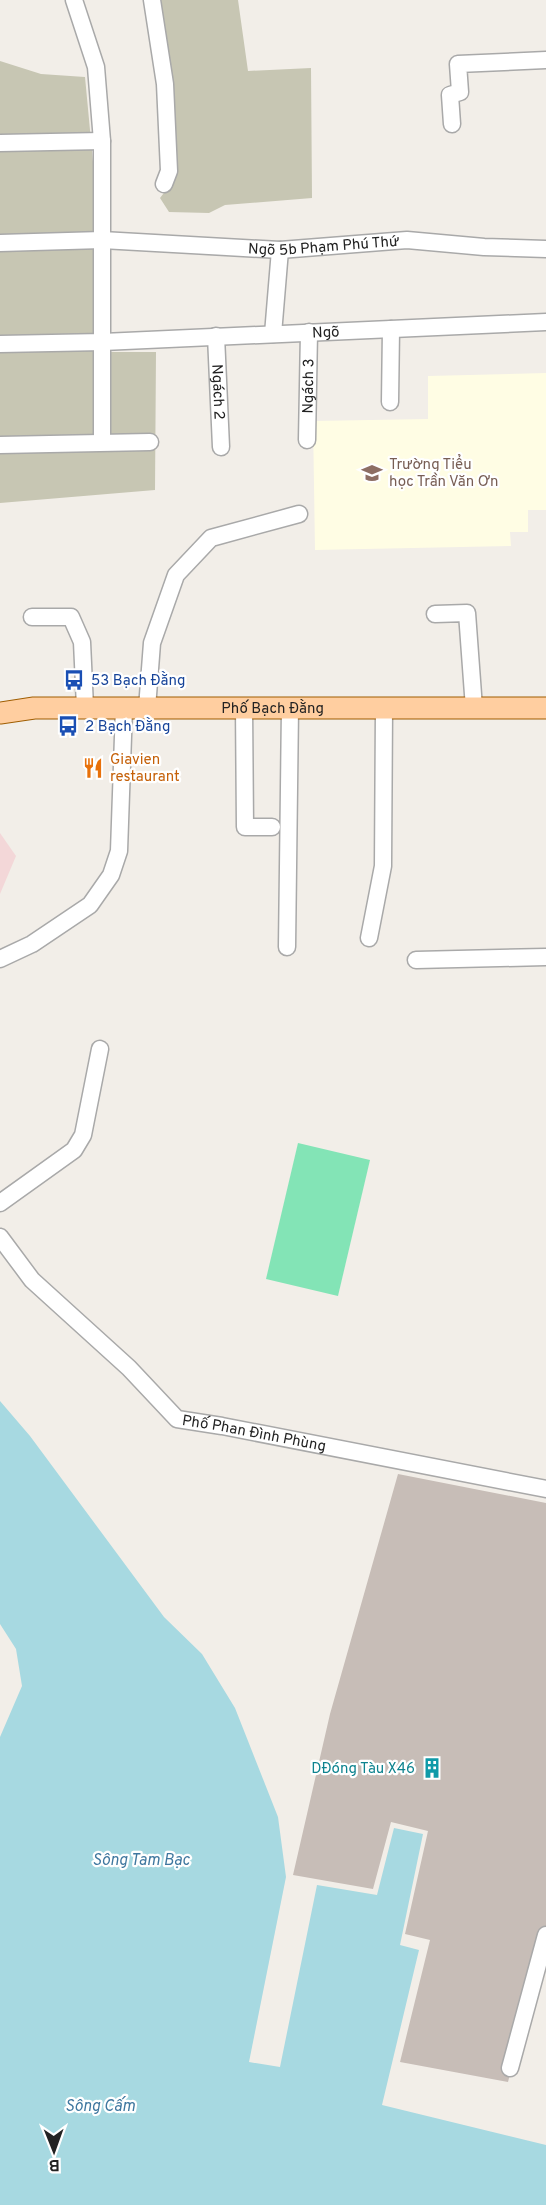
<svg xmlns="http://www.w3.org/2000/svg" width="546" height="2205" font-family="Overpass,sans-serif">
<style>
.commercial{fill:#f3d7d8}
.education{fill:#fffde4}
.construction{fill:#c7c6b3}
.pitch{fill:#83e4b6}
.water{fill:#a7d9e1}
.building{fill:#c7bdb7}
.lines{fill:none;stroke-linecap:round;stroke-linejoin:round}
.minor-casing{stroke:#a9a9a9;stroke-width:19}
.major-casing{stroke:#9f5d00;stroke-width:23}
.minor{stroke:#fff;stroke-width:16}
.major{stroke:#ffcea0;stroke-width:21}
.labels{text-anchor:middle;stroke-width:4.5;stroke-linejoin:round;paint-order:stroke}
.street-label{font-size:15px;fill:#222;stroke:#fff}
.education-label{font-size:15px;fill:#785e54;stroke:#fff;text-anchor:start}
.transit-label{font-size:15px;fill:#164399;stroke:#fff;text-anchor:start}
.food-label{font-size:15px;fill:#c56008;stroke:#fff;text-anchor:start}
.culture-label{font-size:15px;fill:#0d838f;stroke:#fff;text-anchor:end}
.water-label{font-size:16px;font-style:italic;fill:#3f779f;stroke:#fff}
</style>
<rect width="100%" height="100%" fill="#f2eee8"/>
<path class="commercial" d="M0,833L16,856L0,894Z"/>
<path class="education" d="M546,373V510H528V532H510L511,546L315,550L313,421L428,419V376Z"/>
<path class="construction" d="M161,0H238L248,71L311,68L312,198L225,205L209,213L169,212L160,198L170,185L173,85Z
M0,61L41,74L85,77L95,183L98,352H156L155,490L0,503Z"/>
<path class="pitch" d="M298,1143L370,1160L338,1296L266,1279Z"/>
<path class="water" d="M0,1401L30,1436L164,1617L202,1654L235,1708L278,1817L286,1877L249,2062L280,2067L317,1885L377,1895L394,1828L423,1834L400,1945L419,1950L382,2105L546,2145V2205H0V1737L22,1686L16,1649L0,1624Z"/>
<path class="building" d="M398,1474L546,1503V1929L508,2082L400,2062L430,1940L405,1934L428,1831L391,1822L373,1889L293,1875L330,1714Z"/>
<g class="lines">
<g class="minor-casing">
<g id="minor">
<path d="M74,0L96,67L102,141V442"/>
<path d="M152,0L165,84L169,171L164,184"/>
<path d="M452,124L450,95L460,92L458,64L546,60"/>
<path d="M0,143L102,141"/>
<path id="s1" d="M0,243L102,240L280,250L407,240L484,247L546,249"/>
<path d="M273,334L280,250"/>
<path id="s2" d="M216,336L221,447"/>
<path id="s3" d="M0,344L103,342L546,322"/>
<path d="M390,402L391,329"/>
<path id="s4" d="M307,440L309,332"/>
<path d="M0,445L150,442"/>
<path d="M435,614L467,613L474,708"/>
<path d="M32,617H71L82,642L85,707"/>
<path d="M244,707L245,827H272"/>
<path d="M147,708L152,643L176,575L211,538L299,514"/>
<path d="M369,938L383,866L384,708"/>
<path d="M287,947L290,708"/>
<path d="M0,959L32,944L90,905L111,875L119,851L124,708"/>
<path d="M416,960L546,957"/>
<path d="M0,1203L74,1150L83,1135L100,1049"/>
<path id="s5" d="M0,1237L32,1280L129,1368L177,1419L222,1426L546,1489"/>
<path d="M510,2068L546,1935"/>
</g>
</g>
<g class="major-casing">
<g id="major">
<path id="s6" d="M0,713L34,708H546"/>
</g>
</g>
<use href="#minor" class="minor"/>
<use href="#major" class="major"/>
</g>
<defs>
<g id="school-bare" transform="scale(1.62)"><path d="M0-5L7-2L0 1L-7-2ZM-4 1L0 2.5L4 1V4Q0 6-4 4Z" fill="#8d6e63" stroke="#fff" stroke-width="2.5" paint-order="stroke"/></g>
<g id="bus-bare" transform="scale(1.62)"><path d="M-5-6H5V4H4V6H2V4H-2V6H-4V4H-5ZM-3.5-4V0h7V-4ZM-3.5 1.2v1.5H-2V1.2ZM2 1.2v1.5H3.5V1.2Z" fill="#1a4fb4" stroke="#fff" stroke-width="2.5" paint-order="stroke"/></g>
<g id="restaurant-bare" transform="scale(1.62)"><path d="M-5-6h1v4h1v-4h1v4h1v-4h1v5L-1.5 .5V6h-2V.5L-5-1ZM5-6V6H3V1.5H1.5Q1.5-4 5-6Z" fill="#e8710a" stroke="#fff" stroke-width="2.5" paint-order="stroke"/></g>
<g id="building-bare" transform="scale(1.62)"><path d="M-4-6H4V6H1V3H-1V6H-4ZM-2.5-4.3h1.7v1.8h-1.7ZM.8-4.3h1.7v1.8H.8ZM-2.5-1h1.7V.8h-1.7ZM.8-1h1.7V.8H.8Z" fill="#0f9aa8" stroke="#fff" stroke-width="2.5" paint-order="stroke"/></g>
</defs>
<g fill-rule="evenodd">
<use href="#school-bare" x="372" y="473"/>
<use href="#bus-bare" x="74" y="680"/>
<use href="#bus-bare" x="68" y="726"/>
<use href="#restaurant-bare" x="93" y="768"/>
<use href="#building-bare" x="432" y="1768"/>
</g>
<g class="labels">
<g class="street-label">
<text dy="5" stroke="none"><textPath href="#s1" startOffset="324">Ngõ 5b Phạm Phú Thứ</textPath></text>
<text dy="5" stroke="none"><textPath href="#s3" startOffset="326">Ngõ</textPath></text>
<text dy="5" stroke="none"><textPath href="#s4" startOffset="54">Ngách 3</textPath></text>
<text dy="5" stroke="none"><textPath href="#s2" startOffset="56">Ngách 2</textPath></text>
<text dy="5" stroke="none"><textPath href="#s6" startOffset="273">Phố Bạch Đằng</textPath></text>
<text dy="5" stroke="none"><textPath href="#s5" startOffset="333">Phố Phan Đình Phùng</textPath></text>
</g>
<g class="education-label">
<text x="389" y="469">Trường Tiểu<tspan x="389" dy="17">học Trần Văn Ơn</tspan></text>
</g>
<g class="transit-label">
<text x="91" y="685">53 Bạch Đằng</text>
<text x="85" y="731">2 Bạch Đằng</text>
</g>
<g class="food-label">
<text x="110" y="764">Giavien<tspan x="110" dy="17">restaurant</tspan></text>
</g>
<g class="culture-label">
<text x="415" y="1773">DĐóng Tàu X46</text>
</g>
<g class="water-label">
<text x="141" y="1865">Sông Tam Bạc</text>
<text x="100" y="2111">Sông Cấm</text>
</g>
</g>
<g transform="translate(54 2151) rotate(179)" stroke="#ffffff" stroke-width="4.5" paint-order="stroke">
<path d="M0-4.5L10 22L0 15L-10 22Z" fill="#222222"/>
<text y="-9" font-size="16" font-weight="bold" text-anchor="middle" fill="#222222">B</text>
</g>
</svg>
